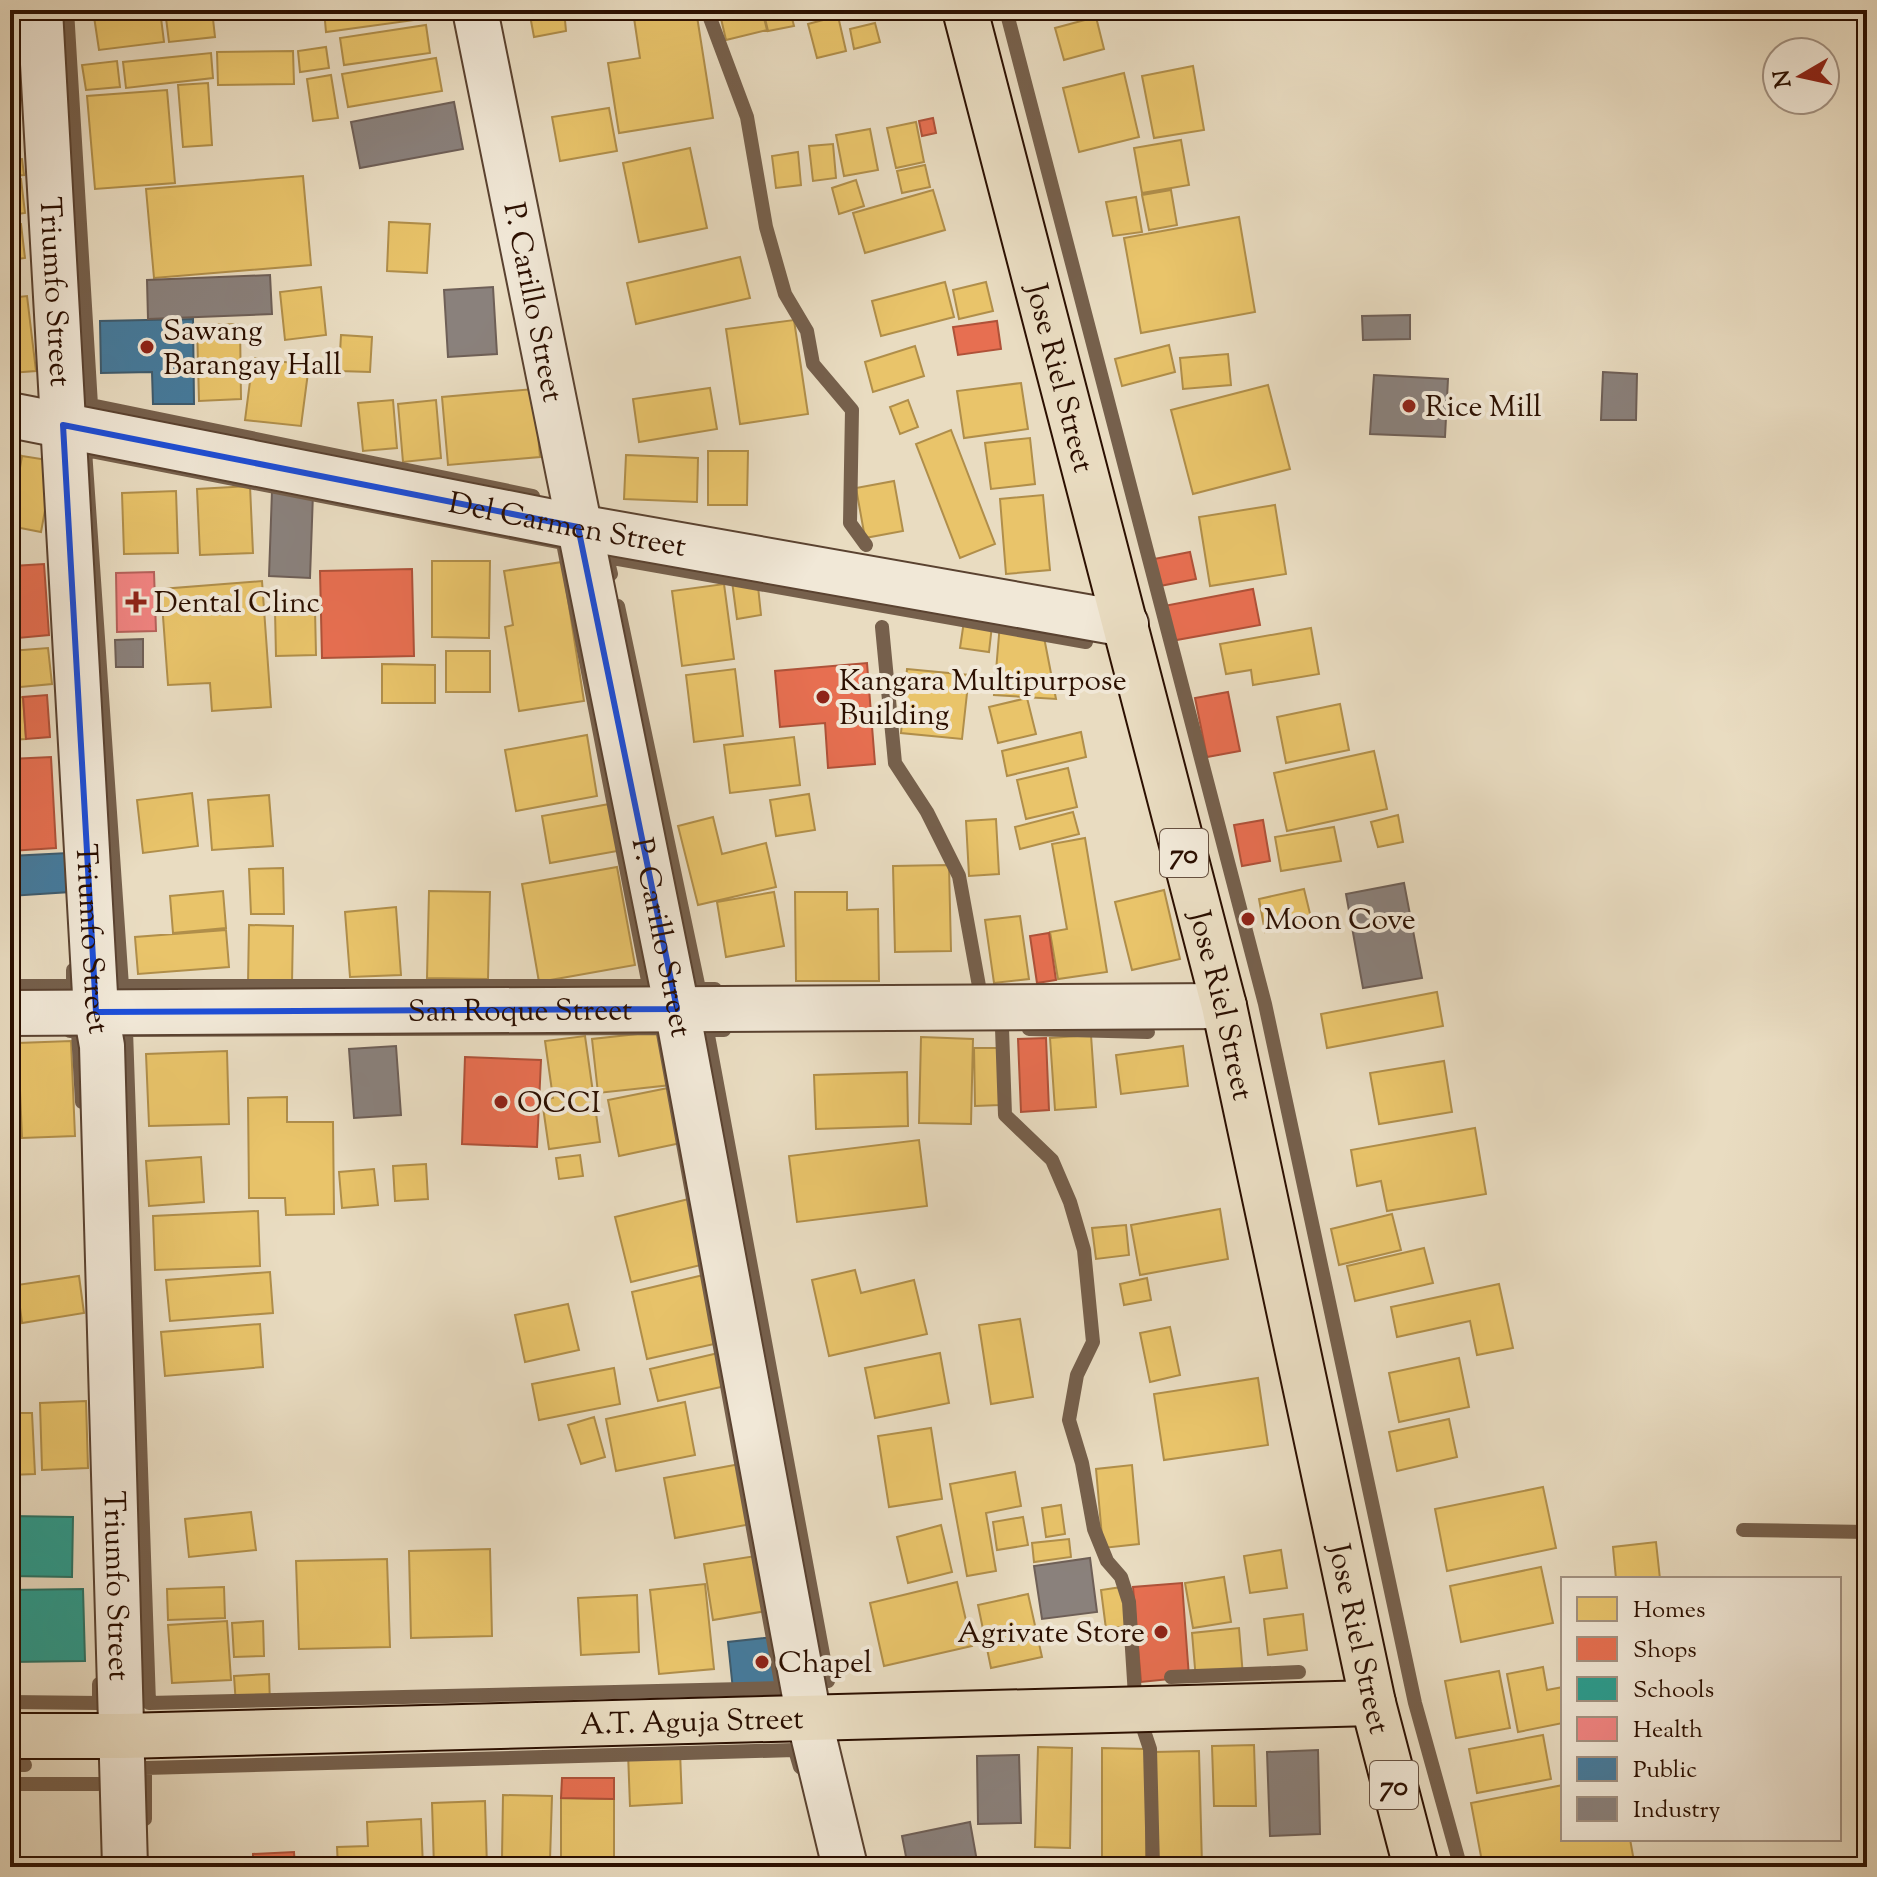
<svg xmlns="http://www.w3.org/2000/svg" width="1877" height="1877" font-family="'Sorts Mill Goudy',serif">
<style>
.homes{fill:#e9c46a;stroke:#b08e4a;stroke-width:2}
.shops{fill:#e76f51;stroke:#af5239;stroke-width:2}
.schools{fill:#2a9d8f;stroke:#2a7264;stroke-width:2}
.health{fill:#f28482;stroke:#b6615b;stroke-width:2}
.public{fill:#457b9d;stroke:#3d5b6e;stroke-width:2}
.industry{fill:#8a817c;stroke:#6e5f57;stroke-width:2}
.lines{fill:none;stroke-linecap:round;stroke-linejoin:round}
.stream{stroke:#76604c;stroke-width:14}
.street-casing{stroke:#5a4230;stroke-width:48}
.primary-casing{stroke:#2b0f00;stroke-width:48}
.highway-casing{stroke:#2b0f00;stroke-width:48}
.street{stroke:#f1e8d7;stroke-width:44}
.primary{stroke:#e9dcc1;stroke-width:44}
.highway{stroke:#e9dcc1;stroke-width:44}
.marked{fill:none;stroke:#1d4ed8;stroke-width:6;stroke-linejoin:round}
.poi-dot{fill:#8f2418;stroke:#f1e8d7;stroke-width:3}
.labels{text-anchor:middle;stroke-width:8;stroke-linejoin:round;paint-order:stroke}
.shield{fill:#f1e8d7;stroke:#665040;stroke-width:2}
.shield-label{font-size:28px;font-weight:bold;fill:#2b0f00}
.street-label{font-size:30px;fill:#2b0f00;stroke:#f1e8d7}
.poi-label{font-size:30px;fill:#2b0f00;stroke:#f1e8d7;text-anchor:start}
</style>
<rect width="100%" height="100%" fill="#e9dcc1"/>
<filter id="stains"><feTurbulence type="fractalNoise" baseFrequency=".0025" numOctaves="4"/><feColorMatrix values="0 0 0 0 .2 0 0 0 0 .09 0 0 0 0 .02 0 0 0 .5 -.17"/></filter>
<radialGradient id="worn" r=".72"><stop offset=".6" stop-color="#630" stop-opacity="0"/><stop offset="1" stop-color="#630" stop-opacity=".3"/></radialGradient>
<path class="homes" d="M93,10H160L164,42L99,50Z
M165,10H212L215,37L169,42Z
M324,10H421L422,19L326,32Z
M529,10H564L566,31L534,37Z
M696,10L713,118L619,133L608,63L640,58L634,18Z
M719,10H762L767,30L726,40Z
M763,10H790L794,26L768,31Z
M850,10H883V14L852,19Z
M838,16L846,51L817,58L808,24Z
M1096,17L1104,49L1064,60L1055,28Z
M875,23L880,42L854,49L850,29Z
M426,25L430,53L344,65L340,38Z
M326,47L329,68L300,72L298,51Z
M293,51L294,84L218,85L217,52Z
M211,53L213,78L126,88L123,62Z
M436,58L442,91L348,107L342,74Z
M117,61L120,87L86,90L82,65Z
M1193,66L1204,130L1154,138L1142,76Z
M1124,73L1139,137L1079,152L1063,88Z
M331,75L338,118L313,121L307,79Z
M208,83L212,145L183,147L178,85Z
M167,90L175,183L95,189L87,96Z
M609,108L617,151L560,161L552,117Z
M916,122L924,162L896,168L887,128Z
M870,129L878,170L844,176L836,135Z
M1181,140L1189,185L1142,193L1134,148Z
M833,144L836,178L813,181L809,146Z
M690,148L707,228L639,242L623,163Z
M798,152L801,185L776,188L772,156Z
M22,159L24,175L10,176V160Z
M925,165L930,187L902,193L897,171Z
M303,176L311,265L154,278L146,189Z
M21,179L25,213L10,215V180Z
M856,180L864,206L839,214L832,188Z
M933,190L945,230L865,253L853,213Z
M1171,190L1177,225L1149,230L1142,195Z
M1136,197L1142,232L1113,236L1106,202Z
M1239,217L1255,312L1141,333L1124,238Z
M389,222L430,224L427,273L387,271Z
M21,224L25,258L10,260V225Z
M740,257L750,298L636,324L627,283Z
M945,282L954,317L881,336L872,301Z
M986,282L993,311L959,319L953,290Z
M321,287L326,335L285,340L280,292Z
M27,296L36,371L10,373V298Z
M794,320L808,414L740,424L726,329Z
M240,324L241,399L199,401L197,325Z
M341,335L372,337L370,372L339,371Z
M1169,345L1175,372L1122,386L1115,359Z
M915,346L924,376L873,392L865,362Z
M1228,354L1231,385L1183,389L1180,358Z
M253,358L309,365L301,426L245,420Z
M1021,383L1028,429L964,438L957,391Z
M1268,385L1290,469L1193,494L1171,410Z
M710,388L717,429L639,442L633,399Z
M534,389L540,457L448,465L442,397Z
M393,400L397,448L363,451L358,403Z
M436,400L441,458L403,462L398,404Z
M908,400L918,427L900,434L890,407Z
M951,430L995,544L960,558L916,444Z
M1030,438L1035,484L991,489L985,443Z
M708,451H748L747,505H708Z
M10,453L22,456L10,517Z
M626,455L698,458L697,502L624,499Z
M22,456L54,461L41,532L10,526Z
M894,481L903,531L865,538L856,488Z
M250,486L253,553L200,555L197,489Z
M176,491L178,553L124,554L122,493Z
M1043,495L1050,570L1006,574L1000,499Z
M1275,505L1286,574L1210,586L1199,517Z
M432,561H490L489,638L432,637Z
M562,562L584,701L519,711L505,627L513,625L504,571Z
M13,566L18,638H10V567Z
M757,577L761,615L737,619L732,581Z
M262,581L271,707L212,711L210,683L168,685L161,589Z
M724,584L734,659L682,666L672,591Z
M315,609L316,655L276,656L275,610Z
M964,621L992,625L989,652L960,648Z
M1000,623L1042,627L1056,699L994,695Z
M1311,628L1319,674L1253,685L1251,670L1226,674L1220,644Z
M48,648L52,684L10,688V651Z
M446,651H490V692H446Z
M382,664L435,665V703H382Z
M735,669L743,736L694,742L686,675Z
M907,669L969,675L962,739L901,733Z
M23,697L26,739L10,740V698Z
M1027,698L1036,734L998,743L989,707Z
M1340,704L1349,750L1286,763L1277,717Z
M1081,732L1086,757L1007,776L1002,751Z
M587,735L597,796L516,811L505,750Z
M794,737L800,785L730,793L724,745Z
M1374,751L1387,809L1287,831L1274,773Z
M1068,768L1077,807L1026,819L1017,780Z
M192,793L198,846L143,853L137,800Z
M809,794L815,830L776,836L770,800Z
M269,795L273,846L212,850L208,800Z
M615,803L623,850L550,863L542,816Z
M1073,812L1079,834L1020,849L1015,827Z
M1398,815L1403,842L1378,847L1371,822Z
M713,817L722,854L766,843L776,887L698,905L678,826Z
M996,819L999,874L969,876L966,821Z
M1334,827L1341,861L1281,871L1275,837Z
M1085,838L1107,972L1058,979L1050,932L1067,929L1052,844Z
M949,865L951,951L895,952L893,866Z
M617,867L635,965L539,982L522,884Z
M283,868L284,914H251L249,869Z
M1304,889L1312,922L1265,932L1259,899Z
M1164,890L1180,959L1132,970L1115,902Z
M223,891L226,928L173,933L170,896Z
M429,891L490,892L488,979L427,978Z
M774,892L784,946L726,957L717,902Z
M795,892H847V910L878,909L879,981H796Z
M396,907L401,975L350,977L345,912Z
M1020,916L1029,979L994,983L985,920Z
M249,925L293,926L292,984H248Z
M226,930L229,967L138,974L135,937Z
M1437,992L1443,1026L1327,1048L1321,1014Z
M665,1031L671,1085L598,1093L592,1039Z
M1091,1035L1096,1107L1055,1110L1050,1038Z
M585,1036L600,1142L549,1149L542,1100L553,1098L545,1041Z
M921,1037L973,1039L971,1124L919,1123Z
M71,1041L75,1136L22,1138L18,1043Z
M1183,1046L1188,1086L1121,1094L1116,1055Z
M974,1048H1000V1105L975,1106Z
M227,1051L229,1124L149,1126L146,1054Z
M1444,1061L1452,1112L1379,1124L1370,1073Z
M907,1072L908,1126L816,1129L814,1075Z
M688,1084L700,1139L619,1156L608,1100Z
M287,1097V1122H333L334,1214L286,1215L285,1198H249L248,1098Z
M1475,1128L1486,1194L1387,1211L1381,1181L1357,1186L1351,1150Z
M919,1140L927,1206L797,1222L789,1156Z
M580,1155L583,1176L559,1179L556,1158Z
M201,1157L204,1202L149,1206L146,1161Z
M426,1164L428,1199L395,1201L393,1166Z
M374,1169L378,1205L342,1208L339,1172Z
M697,1197L713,1262L631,1282L615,1217Z
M1220,1209L1228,1259L1140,1275L1131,1225Z
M258,1211L260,1266L155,1270L153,1216Z
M1392,1214L1401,1250L1339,1265L1331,1229Z
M1126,1225L1129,1255L1096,1259L1092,1228Z
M1424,1248L1433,1283L1355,1301L1347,1266Z
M855,1270L861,1293L914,1280L927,1334L829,1356L812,1280Z
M270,1272L273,1313L170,1321L166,1280Z
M716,1272L732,1340L647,1359L632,1292Z
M79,1276L84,1313L22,1323L17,1285Z
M1147,1278L1151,1300L1124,1305L1120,1284Z
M1499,1284L1513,1348L1477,1355L1470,1321L1397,1337L1391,1307Z
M568,1304L579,1350L525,1362L515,1315Z
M1020,1319L1033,1397L991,1404L979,1325Z
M260,1324L263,1367L165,1376L161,1332Z
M1170,1327L1180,1375L1150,1382L1140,1333Z
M731,1350L739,1383L658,1401L650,1369Z
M940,1353L949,1403L875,1418L865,1368Z
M1459,1358L1469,1407L1399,1422L1389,1373Z
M614,1368L620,1404L539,1420L532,1384Z
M1258,1378L1268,1445L1164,1460L1154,1394Z
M86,1401L88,1468L42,1470L40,1403Z
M685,1402L695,1455L616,1471L606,1419Z
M10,1413H32L35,1474L10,1475Z
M594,1417L605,1457L581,1464L568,1425Z
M1449,1419L1457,1457L1397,1471L1389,1432Z
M931,1428L942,1499L889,1507L878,1436Z
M751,1462L762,1522L675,1538L664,1478Z
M1132,1465L1139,1544L1103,1548L1096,1469Z
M1015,1472L1021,1506L986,1513L996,1571L967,1576L950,1484Z
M1543,1487L1556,1548L1447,1571L1435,1509Z
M1061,1505L1065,1534L1046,1537L1042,1508Z
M251,1512L256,1550L189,1557L185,1519Z
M1023,1517L1028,1545L997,1550L993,1522Z
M941,1525L952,1572L908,1583L897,1537Z
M1069,1539L1071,1557L1034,1562L1032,1543Z
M1656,1542L1660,1579H1616L1613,1547Z
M490,1549L492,1636L411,1638L409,1551Z
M1281,1550L1287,1588L1250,1593L1244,1556Z
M775,1553L784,1608L713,1620L704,1564Z
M387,1559L390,1647L299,1649L296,1561Z
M1541,1567L1553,1623L1461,1642L1450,1586Z
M1224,1577L1231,1622L1193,1628L1185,1583Z
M957,1582L972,1646L884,1666L870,1603Z
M705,1584L714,1669L659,1674L650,1590Z
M224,1587L225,1618L168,1620L167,1589Z
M1122,1587L1128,1626L1106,1629L1101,1590Z
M1028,1594L1042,1657L991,1668L978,1605Z
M637,1595L639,1652L581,1655L578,1598Z
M1303,1614L1307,1650L1268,1655L1264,1619Z
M227,1621L231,1680L172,1683L168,1625Z
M263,1621L264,1656L234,1657L232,1623Z
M1239,1628L1243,1676L1196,1680L1192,1633Z
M1543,1667L1547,1690L1563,1687V1723L1518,1732L1507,1674Z
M1499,1671L1510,1728L1456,1738L1445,1681Z
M269,1674L270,1704L236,1705L234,1676Z
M1543,1735L1551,1779L1477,1793L1469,1749Z
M1254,1745L1256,1806H1214L1212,1746Z
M1038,1747L1072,1748L1070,1848L1035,1847Z
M1102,1748L1146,1749V1867H1102Z
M680,1751L682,1803L630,1806L628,1753Z
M1199,1751L1202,1865L1157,1867L1154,1752Z
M1563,1785V1839H1630L1635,1867H1483L1471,1803Z
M503,1795L552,1796L550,1860L502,1858Z
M561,1798L614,1799V1867H561Z
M485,1801L487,1867H434L432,1803Z
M421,1819L423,1867H338L337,1847L368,1846L367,1822Z"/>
<path class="shops" d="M933,118L936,133L922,136L919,121Z
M997,321L1001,349L958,355L953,327Z
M1190,552L1196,579L1160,586L1154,559Z
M44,564L49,635L18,638L13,566Z
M412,569L414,656L322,658L320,571Z
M1253,589L1260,625L1171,641L1164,606Z
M867,663L875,764L828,768L825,723L780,727L775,671Z
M1228,692L1240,751L1207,757L1195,698Z
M47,695L50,737L26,739L23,697Z
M51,757L56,848L10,851V759Z
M1263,820L1270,861L1242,866L1234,825Z
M1049,933L1056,980L1037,983L1030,936Z
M1046,1038L1049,1110L1021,1112L1018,1039Z
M465,1057L541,1060L537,1147L462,1144Z
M1182,1583L1189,1677L1141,1682L1133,1587Z
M562,1778H614V1799L561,1798Z
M294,1852L295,1867H253V1854Z"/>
<path class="schools" d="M10,1516L73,1517L72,1577L10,1576Z
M83,1589L85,1661L10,1662V1590Z"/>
<path class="health" d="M154,572L156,631L117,632L116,573Z"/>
<path class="public" d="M193,319L194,404H153L152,372L101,373L100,321Z
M68,853L70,892L10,896V856Z
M791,1635L797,1683L733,1690L728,1642Z"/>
<path class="industry" d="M454,102L463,149L360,168L351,122Z
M270,275L272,314L148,319L147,280Z
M493,287L497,354L448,357L444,290Z
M1410,315V339L1363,340L1362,316Z
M1603,372L1637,374L1636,420H1601Z
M1374,375L1448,379L1445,437L1370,434Z
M272,491L313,493L310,578L269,576Z
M143,639V667H116L115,640Z
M1404,883L1422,978L1363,988L1346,894Z
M396,1046L401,1115L354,1118L349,1049Z
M1090,1558L1097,1612L1042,1619L1034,1566Z
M1318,1750L1320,1834L1270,1836L1267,1752Z
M1019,1755L1021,1823L978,1824L977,1756Z
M970,1822L978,1867H908L902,1836Z"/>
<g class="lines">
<path class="stream" d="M67,10L91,405L533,496
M707,10L747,117L766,227L785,294L807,331L813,364L852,410L850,523L866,545
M1006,10L1265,1004L1415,1703L1460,1865
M85,450L563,543L649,986H122Z
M611,574L607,557L1086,642
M618,606L699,989H715
M882,627L895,763L927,812L959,876L979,986
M10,986H73V970
M662,1028L782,1688L149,1703L126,1030Z
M1002,1028L1005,1115L1052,1160L1070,1202L1084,1250L1093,1342L1077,1375L1069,1420L1082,1463L1094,1529L1107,1561L1121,1577L1129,1602L1135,1696
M1029,1029L1148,1032
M724,1030H707L828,1681
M70,1031H78L82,1102
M1743,1530L1867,1532
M1171,1677L1299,1672
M10,1702L99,1703V1684
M1139,1716L1150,1749L1153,1867
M10,1765H25
M19,1784H98
M145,1819V1768L795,1750L800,1767"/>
<g class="street-casing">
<g id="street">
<path id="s1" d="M40,10L96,1012L102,1046L125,1867"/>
<path id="s2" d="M475,10L677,1009L809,1718L845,1867"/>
<path id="s3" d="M10,415L578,527L1126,624"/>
<path id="s4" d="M10,1013L1224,1006"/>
</g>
</g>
<g class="primary-casing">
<g id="primary">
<path id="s5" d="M10,1736H123L1373,1703"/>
</g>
</g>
<g class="highway-casing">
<g id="highway">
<path id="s6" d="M965,10L1224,1006L1373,1703L1416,1867"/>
</g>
</g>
<use href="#street" class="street"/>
<use href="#primary" class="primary"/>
<use href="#highway" class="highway"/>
</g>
<path class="marked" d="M63,425L578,527L677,1009L96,1012Z"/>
<g class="poi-dot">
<circle cx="147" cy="347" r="8"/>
<circle cx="1409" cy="406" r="8"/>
<path d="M132 590h8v8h8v8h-8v8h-8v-8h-8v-8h8z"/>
<circle cx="823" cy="697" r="8"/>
<circle cx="1248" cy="919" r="8"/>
<circle cx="501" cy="1102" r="8"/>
<circle cx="1161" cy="1632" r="8"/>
<circle cx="762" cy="1662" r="8"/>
</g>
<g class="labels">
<g class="shield">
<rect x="1160" y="829" width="48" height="48" rx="6"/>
<rect x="1370" y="1761" width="48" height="48" rx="6"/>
</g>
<g class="shield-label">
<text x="1184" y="863">70</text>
<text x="1394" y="1795">70</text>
</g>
<g class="street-label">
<text dy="10" stroke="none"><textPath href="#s1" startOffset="282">Triumfo Street</textPath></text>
<text dy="10" stroke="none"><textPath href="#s2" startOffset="298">P. Carillo Street</textPath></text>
<text dy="10" stroke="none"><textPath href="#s6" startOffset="380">Jose Riel Street</textPath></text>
<text dy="10" stroke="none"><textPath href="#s3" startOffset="568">Del Carmen Street</textPath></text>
<text dy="10" stroke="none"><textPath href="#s1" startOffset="930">Triumfo Street</textPath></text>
<text dy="10" stroke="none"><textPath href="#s2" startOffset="946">P. Carillo Street</textPath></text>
<text dy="10" stroke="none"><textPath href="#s6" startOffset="1028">Jose Riel Street</textPath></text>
<text dy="10" stroke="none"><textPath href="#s4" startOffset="510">San Roque Street</textPath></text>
<text dy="10" stroke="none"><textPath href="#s1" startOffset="1578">Triumfo Street</textPath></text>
<text dy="10" stroke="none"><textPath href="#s6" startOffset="1676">Jose Riel Street</textPath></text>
<text dy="10" stroke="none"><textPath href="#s5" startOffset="682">A.T. Aguja Street</textPath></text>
</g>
<g class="poi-label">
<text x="163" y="340">Sawang<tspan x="163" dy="34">Barangay Hall</tspan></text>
<text x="1425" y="416">Rice Mill</text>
<text x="154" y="612">Dental Clinc</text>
<text x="839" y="690">Kangara Multipurpose<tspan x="839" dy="34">Building</tspan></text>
<text x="1264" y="929">Moon Cove</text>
<text x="517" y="1112">OCCI</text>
<text x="1145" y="1642" text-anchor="end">Agrivate Store</text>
<text x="778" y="1672">Chapel</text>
</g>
</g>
<rect width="1877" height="1877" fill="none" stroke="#e9dcc1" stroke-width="40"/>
<rect x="12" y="12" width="1853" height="1853" fill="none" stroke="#2b0f00" stroke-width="4"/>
<rect x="20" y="20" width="1837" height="1837" fill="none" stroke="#2b0f00" stroke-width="2"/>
<rect x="1561" y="1577" width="280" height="264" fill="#f1e8d7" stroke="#a29181" stroke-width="2"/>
<rect x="1577" y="1597" width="40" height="24" fill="#e9c46a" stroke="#a29181" stroke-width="2"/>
<text x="1633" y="1617" font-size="24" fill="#2b0f00">Homes</text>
<rect x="1577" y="1637" width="40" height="24" fill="#e76f51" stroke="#a29181" stroke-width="2"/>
<text x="1633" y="1657" font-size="24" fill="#2b0f00">Shops</text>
<rect x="1577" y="1677" width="40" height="24" fill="#2a9d8f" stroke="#a29181" stroke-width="2"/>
<text x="1633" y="1697" font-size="24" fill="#2b0f00">Schools</text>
<rect x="1577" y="1717" width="40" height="24" fill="#f28482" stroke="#a29181" stroke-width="2"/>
<text x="1633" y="1737" font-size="24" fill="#2b0f00">Health</text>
<rect x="1577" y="1757" width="40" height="24" fill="#457b9d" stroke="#a29181" stroke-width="2"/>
<text x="1633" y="1777" font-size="24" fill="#2b0f00">Public</text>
<rect x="1577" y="1797" width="40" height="24" fill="#8a817c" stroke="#a29181" stroke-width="2"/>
<text x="1633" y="1817" font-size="24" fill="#2b0f00">Industry</text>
<g transform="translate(1801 76) rotate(261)"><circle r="38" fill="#f1e8d7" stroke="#a29181" stroke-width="2"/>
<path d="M0-6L14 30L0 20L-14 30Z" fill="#8f2418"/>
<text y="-12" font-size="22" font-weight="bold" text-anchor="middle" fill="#2b0f00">N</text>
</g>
<rect width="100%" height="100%" filter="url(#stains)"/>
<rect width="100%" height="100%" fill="url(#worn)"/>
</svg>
